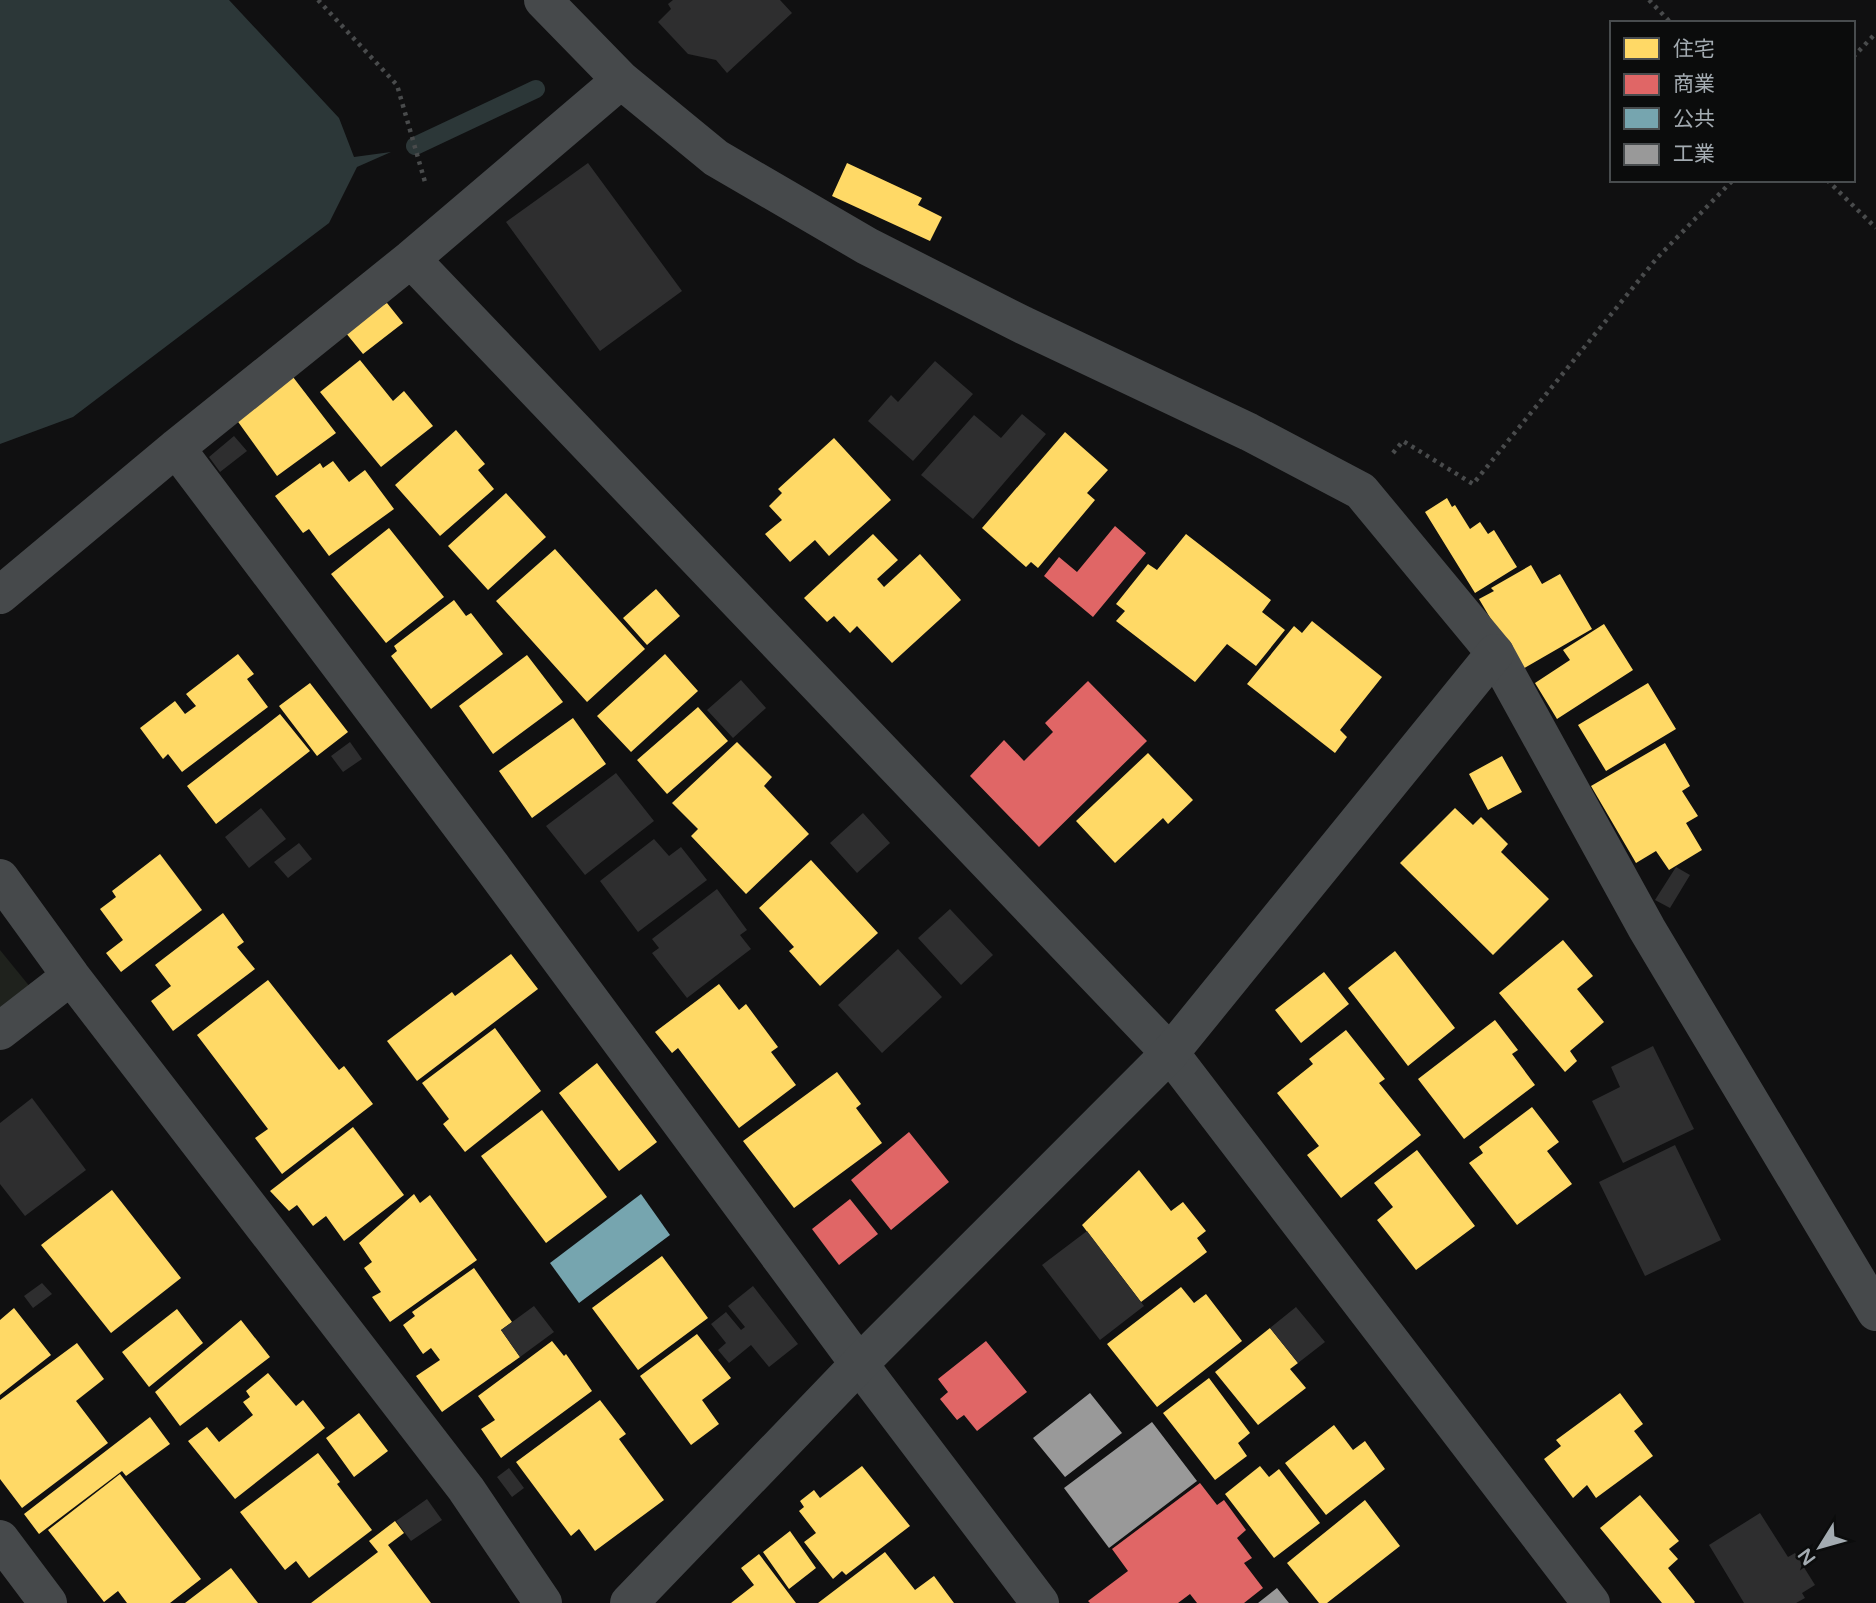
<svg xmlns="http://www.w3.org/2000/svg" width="1876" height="1603" font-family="'Varela Round','Noto Sans JP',sans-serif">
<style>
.green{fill:#1f221d}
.water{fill:#2c3738}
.homes{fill:#ffd966}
.shops{fill:#e06666}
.public{fill:#76a5af}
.industry{fill:#999}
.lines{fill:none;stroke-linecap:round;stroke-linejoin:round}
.stream{stroke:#2c3738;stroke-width:18}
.building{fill:#2e2e2f}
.path{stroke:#494b4c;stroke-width:4.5;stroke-dasharray:3.5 5;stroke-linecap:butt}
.minor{stroke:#46494b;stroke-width:38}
.tertiary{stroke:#46494b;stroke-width:38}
</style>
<rect width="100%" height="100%" fill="#101011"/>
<path class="green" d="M0,950L35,993L0,1019Z"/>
<path class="water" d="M0,0H229L339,118L354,157L391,152L357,167L329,223L73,417L0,444Z"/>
<path class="homes" d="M847,163L922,198L918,205L942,217L930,241L832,196Z
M387,303L403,323L363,354L341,327Z
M360,360L393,401L404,391L433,426L381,467L320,392Z
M293,377L336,433L277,476L236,419Z
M456,430L485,464L478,470L494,489L440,536L395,485Z
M1065,432L1108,470L1087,493L1095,500L1038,568L1031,562L1026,567L982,528Z
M834,438L891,500L829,556L815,540L790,562L765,534L782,520L769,506L782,493L778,489Z
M333,461L349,482L365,470L394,509L329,556L309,529L303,533L275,496L320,463L323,468Z
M506,493L546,537L488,590L448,546Z
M1447,498L1452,507L1455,505L1470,529L1480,522L1488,534L1494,530L1517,567L1475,593L1425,512Z
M389,528L444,597L386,643L331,574Z
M873,534L898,560L877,579L884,587L920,554L961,600L892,663L857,626L850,633L834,616L827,622L804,598Z
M1186,534L1271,600L1262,612L1285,630L1256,666L1227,644L1195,682L1116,621L1125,611L1116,604L1148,564L1157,570Z
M555,549L645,649L587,702L496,601Z
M1531,565L1542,584L1560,574L1592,629L1521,670L1479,599L1494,591L1491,588Z
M656,589L680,616L647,645L623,618Z
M454,600L466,616L471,613L503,654L431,709L391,656L397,651L394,646Z
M1312,621L1382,677L1340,730L1347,737L1335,753L1247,684L1294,626L1302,633Z
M1604,624L1633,670L1557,719L1535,683L1570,660L1563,650Z
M238,654L254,674L247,679L268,707L182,772L168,754L163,759L140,728L175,701L185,714L196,706L186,694Z
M665,654L698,691L631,752L597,716Z
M527,655L563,702L493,754L459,706Z
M310,683L348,732L317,756L279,706Z
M1648,683L1676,729L1606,771L1578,725Z
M698,707L728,741L667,794L637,760Z
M280,714L310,751L216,824L187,786Z
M573,718L606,764L532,818L499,771Z
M737,742L772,777L764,786L809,834L746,894L691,836L698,829L672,803Z
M1665,743L1690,786L1682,791L1698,816L1686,823L1702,850L1669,870L1656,851L1636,863L1591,786Z
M1148,753L1193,800L1168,824L1163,818L1115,863L1076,821Z
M1502,756L1522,792L1488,810L1469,774Z
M1455,808L1473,825L1481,817L1508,844L1501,852L1549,899L1493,955L1400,863Z
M160,854L202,910L121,972L106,953L123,940L100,909L116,897L112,891Z
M811,860L878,933L820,986L789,951L794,947L759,908Z
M223,913L244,942L237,947L255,969L173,1031L151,1001L171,986L155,965Z
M1563,940L1593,976L1577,989L1604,1022L1570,1051L1577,1061L1565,1072L1499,993Z
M1395,951L1455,1028L1408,1066L1348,988Z
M511,954L538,989L417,1081L387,1041L452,992L455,996Z
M1324,972L1349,1004L1301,1043L1275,1010Z
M268,980L339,1070L344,1066L373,1104L282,1174L255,1138L268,1129L197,1035Z
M719,984L739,1010L746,1004L778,1047L771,1052L796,1085L739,1128L678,1048L672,1053L655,1032Z
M1495,1020L1518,1050L1512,1054L1535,1085L1464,1139L1418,1079Z
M495,1028L541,1091L465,1152L443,1124L449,1119L422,1083Z
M1346,1030L1385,1079L1379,1083L1421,1135L1341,1198L1307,1155L1319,1146L1277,1093L1313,1064L1309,1059Z
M597,1063L657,1142L619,1171L559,1093Z
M837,1072L861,1104L856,1108L882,1143L794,1208L743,1141Z
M1532,1107L1559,1142L1547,1151L1572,1184L1517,1225L1469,1163L1483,1153L1479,1147Z
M542,1110L607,1197L546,1243L481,1156Z
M353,1127L404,1195L344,1241L326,1216L313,1226L297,1205L289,1211L270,1191Z
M1417,1150L1475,1226L1416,1270L1377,1220L1393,1207L1374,1183Z
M1139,1170L1171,1211L1183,1202L1206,1231L1197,1238L1207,1252L1141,1302L1082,1225Z
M112,1190L181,1278L111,1333L41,1245Z
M414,1194L420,1203L430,1195L477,1260L390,1322L372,1297L381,1292L364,1268L372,1262L359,1243Z
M662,1256L708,1318L638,1370L592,1308Z
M474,1268L512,1322L501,1330L520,1357L442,1412L416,1376L440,1360L431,1348L423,1354L403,1325L415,1316L412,1312Z
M1181,1287L1194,1303L1206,1294L1242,1341L1157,1407L1107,1344Z
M14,1308L51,1355L0,1395V1320Z
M177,1309L203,1343L149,1387L122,1352Z
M241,1320L270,1357L180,1426L155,1392Z
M1270,1328L1298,1363L1290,1369L1306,1388L1258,1425L1215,1372Z
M697,1334L731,1378L702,1400L719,1424L691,1445L640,1376Z
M552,1341L564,1356L566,1354L592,1391L501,1458L481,1429L495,1420L478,1396Z
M77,1343L104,1379L76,1401L108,1443L22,1508L0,1479V1400Z
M268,1373L296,1406L303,1400L325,1428L235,1499L188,1441L207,1427L219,1442L253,1415L243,1402L250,1397L246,1391Z
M1209,1378L1250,1433L1238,1443L1247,1456L1215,1480L1163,1413Z
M1620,1393L1643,1424L1634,1431L1653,1456L1596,1498L1587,1485L1573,1498L1544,1459L1561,1446L1556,1440Z
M600,1400L626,1434L619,1439L664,1500L595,1551L579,1529L571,1536L516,1462Z
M359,1413L388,1451L354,1477L326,1438Z
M150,1417L170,1444L126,1476L122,1471L39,1534L24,1514Z
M1334,1425L1353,1450L1365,1441L1385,1469L1326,1515L1285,1463Z
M318,1453L340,1482L337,1484L372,1530L309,1578L296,1561L285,1570L240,1512Z
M862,1466L910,1526L846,1575L842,1571L833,1579L804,1542L816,1533L799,1511L804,1507L800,1501L814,1490L820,1498Z
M1260,1466L1269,1477L1279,1469L1320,1523L1274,1558L1225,1494Z
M120,1474L201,1579L170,1603H127L118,1591L104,1602L48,1530Z
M1640,1495L1679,1541L1669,1549L1678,1559L1668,1568L1695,1602L1694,1603H1662L1600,1528Z
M1365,1500L1400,1546L1327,1603H1319L1287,1563Z
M395,1521L404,1533L388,1545L431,1603H311L378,1552L369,1541Z
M790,1531L816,1568L789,1589L763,1552Z
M885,1552L915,1590L934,1576L954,1603H818Z
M759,1554L796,1603H731L754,1585L741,1568Z
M231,1568L258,1603H185Z"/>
<path class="shops" d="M1115,526L1146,553L1093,617L1044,576L1059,557L1077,572Z
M1088,681L1147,741L1039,847L970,776L1004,740L1024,761L1053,732L1045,723Z
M909,1132L949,1182L891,1230L851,1180Z
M850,1199L878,1234L839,1265L812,1229Z
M986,1341L1027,1392L977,1431L964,1415L957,1420L940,1399L948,1392L938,1379Z
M1200,1483L1217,1505L1224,1500L1246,1530L1237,1538L1252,1558L1244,1563L1263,1588L1244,1603H1197L1190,1594L1178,1603H1090L1088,1601L1128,1571L1112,1549Z"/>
<path class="public" d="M641,1194L670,1235L579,1303L550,1263Z"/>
<path class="industry" d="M1090,1393L1122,1433L1065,1477L1033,1438Z
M1152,1422L1197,1481L1109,1548L1064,1488Z
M1277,1588L1289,1603H1258Z"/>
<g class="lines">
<path class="stream" d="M415,146L536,89"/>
</g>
<path class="building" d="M673,0H780L792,13L727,73L716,60L688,54L658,22L671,9L668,4Z
M588,163L682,291L600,351L506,222Z
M935,361L973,394L913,461L868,421L891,395L898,402Z
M1022,414L1046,434L973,519L921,475L974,415L1001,438Z
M234,436L247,451L220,472L209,457Z
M741,680L766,708L733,738L707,710Z
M350,742L362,759L343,772L331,756Z
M616,773L654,821L585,875L546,826Z
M261,808L286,839L249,868L225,837Z
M863,813L890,843L857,873L830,843Z
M654,839L669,856L681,847L707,880L638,932L600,881Z
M299,843L312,859L288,878L274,862Z
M1676,867L1690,875L1670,908L1655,900Z
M717,889L747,930L740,935L751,949L687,998L652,953L659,948L652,939Z
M950,909L993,955L961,985L918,938Z
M898,949L942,997L882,1053L838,1005Z
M1653,1046L1694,1129L1623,1163L1592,1101L1620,1087L1611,1067Z
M32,1098L86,1170L25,1216L0,1184V1123Z
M1675,1145L1721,1240L1645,1276L1599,1182Z
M1087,1231L1144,1306L1100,1340L1042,1265Z
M42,1283L52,1294L33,1308L24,1296Z
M753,1286L798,1344L769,1367L751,1345L729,1363L718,1350L726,1343L711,1324L726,1312L741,1330L745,1327L728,1306Z
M534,1306L554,1332L520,1357L501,1330Z
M1296,1307L1325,1342L1298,1363L1270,1328Z
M509,1468L524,1488L512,1497L497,1477Z
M427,1499L442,1520L411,1541L396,1521Z
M1760,1513L1788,1557L1795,1553L1815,1585L1802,1593L1805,1598L1796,1603H1744L1709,1545Z"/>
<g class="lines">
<path class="path" d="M318,0L397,85L425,182
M1649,0L1671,23
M1853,57L1876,33
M1827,180L1876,228
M1393,453L1403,441L1473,484L1657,258L1733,180"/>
<path class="minor" d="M543,0L621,80L716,158L867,246L1023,325L1249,432L1361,491L1495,653L1647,929L1876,1312
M411,259L1170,1053L1591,1603
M176,448L492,867L859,1364L1040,1603
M0,595L176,448L411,259L621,80
M0,878L71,976L466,1489L543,1603
M0,1031L71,976
M0,1539L48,1603"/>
<path class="tertiary" d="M629,1603L859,1364L1170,1053L1495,653"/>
</g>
<rect x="1610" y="21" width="245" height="161" fill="#0b0c0c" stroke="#484c4e" stroke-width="2"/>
<rect x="1624" y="38" width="35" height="21" fill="#ffd966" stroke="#484c4e" stroke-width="2"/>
<text x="1673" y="56" font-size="21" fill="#a3abb1">住宅</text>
<rect x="1624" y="74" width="35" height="21" fill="#e06666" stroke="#484c4e" stroke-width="2"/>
<text x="1673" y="91" font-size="21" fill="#a3abb1">商業</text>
<rect x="1624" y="108" width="35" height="21" fill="#76a5af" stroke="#484c4e" stroke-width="2"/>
<text x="1673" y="126" font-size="21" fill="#a3abb1">公共</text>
<rect x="1624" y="144" width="35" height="21" fill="#999999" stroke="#484c4e" stroke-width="2"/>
<text x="1673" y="161" font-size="21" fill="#a3abb1">工業</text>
<g transform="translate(1820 1547) rotate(233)" stroke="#0b0c0c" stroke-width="5" paint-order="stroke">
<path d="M0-5L12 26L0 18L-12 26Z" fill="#a3abb1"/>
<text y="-10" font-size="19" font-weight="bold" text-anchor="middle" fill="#a3abb1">N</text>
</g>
</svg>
